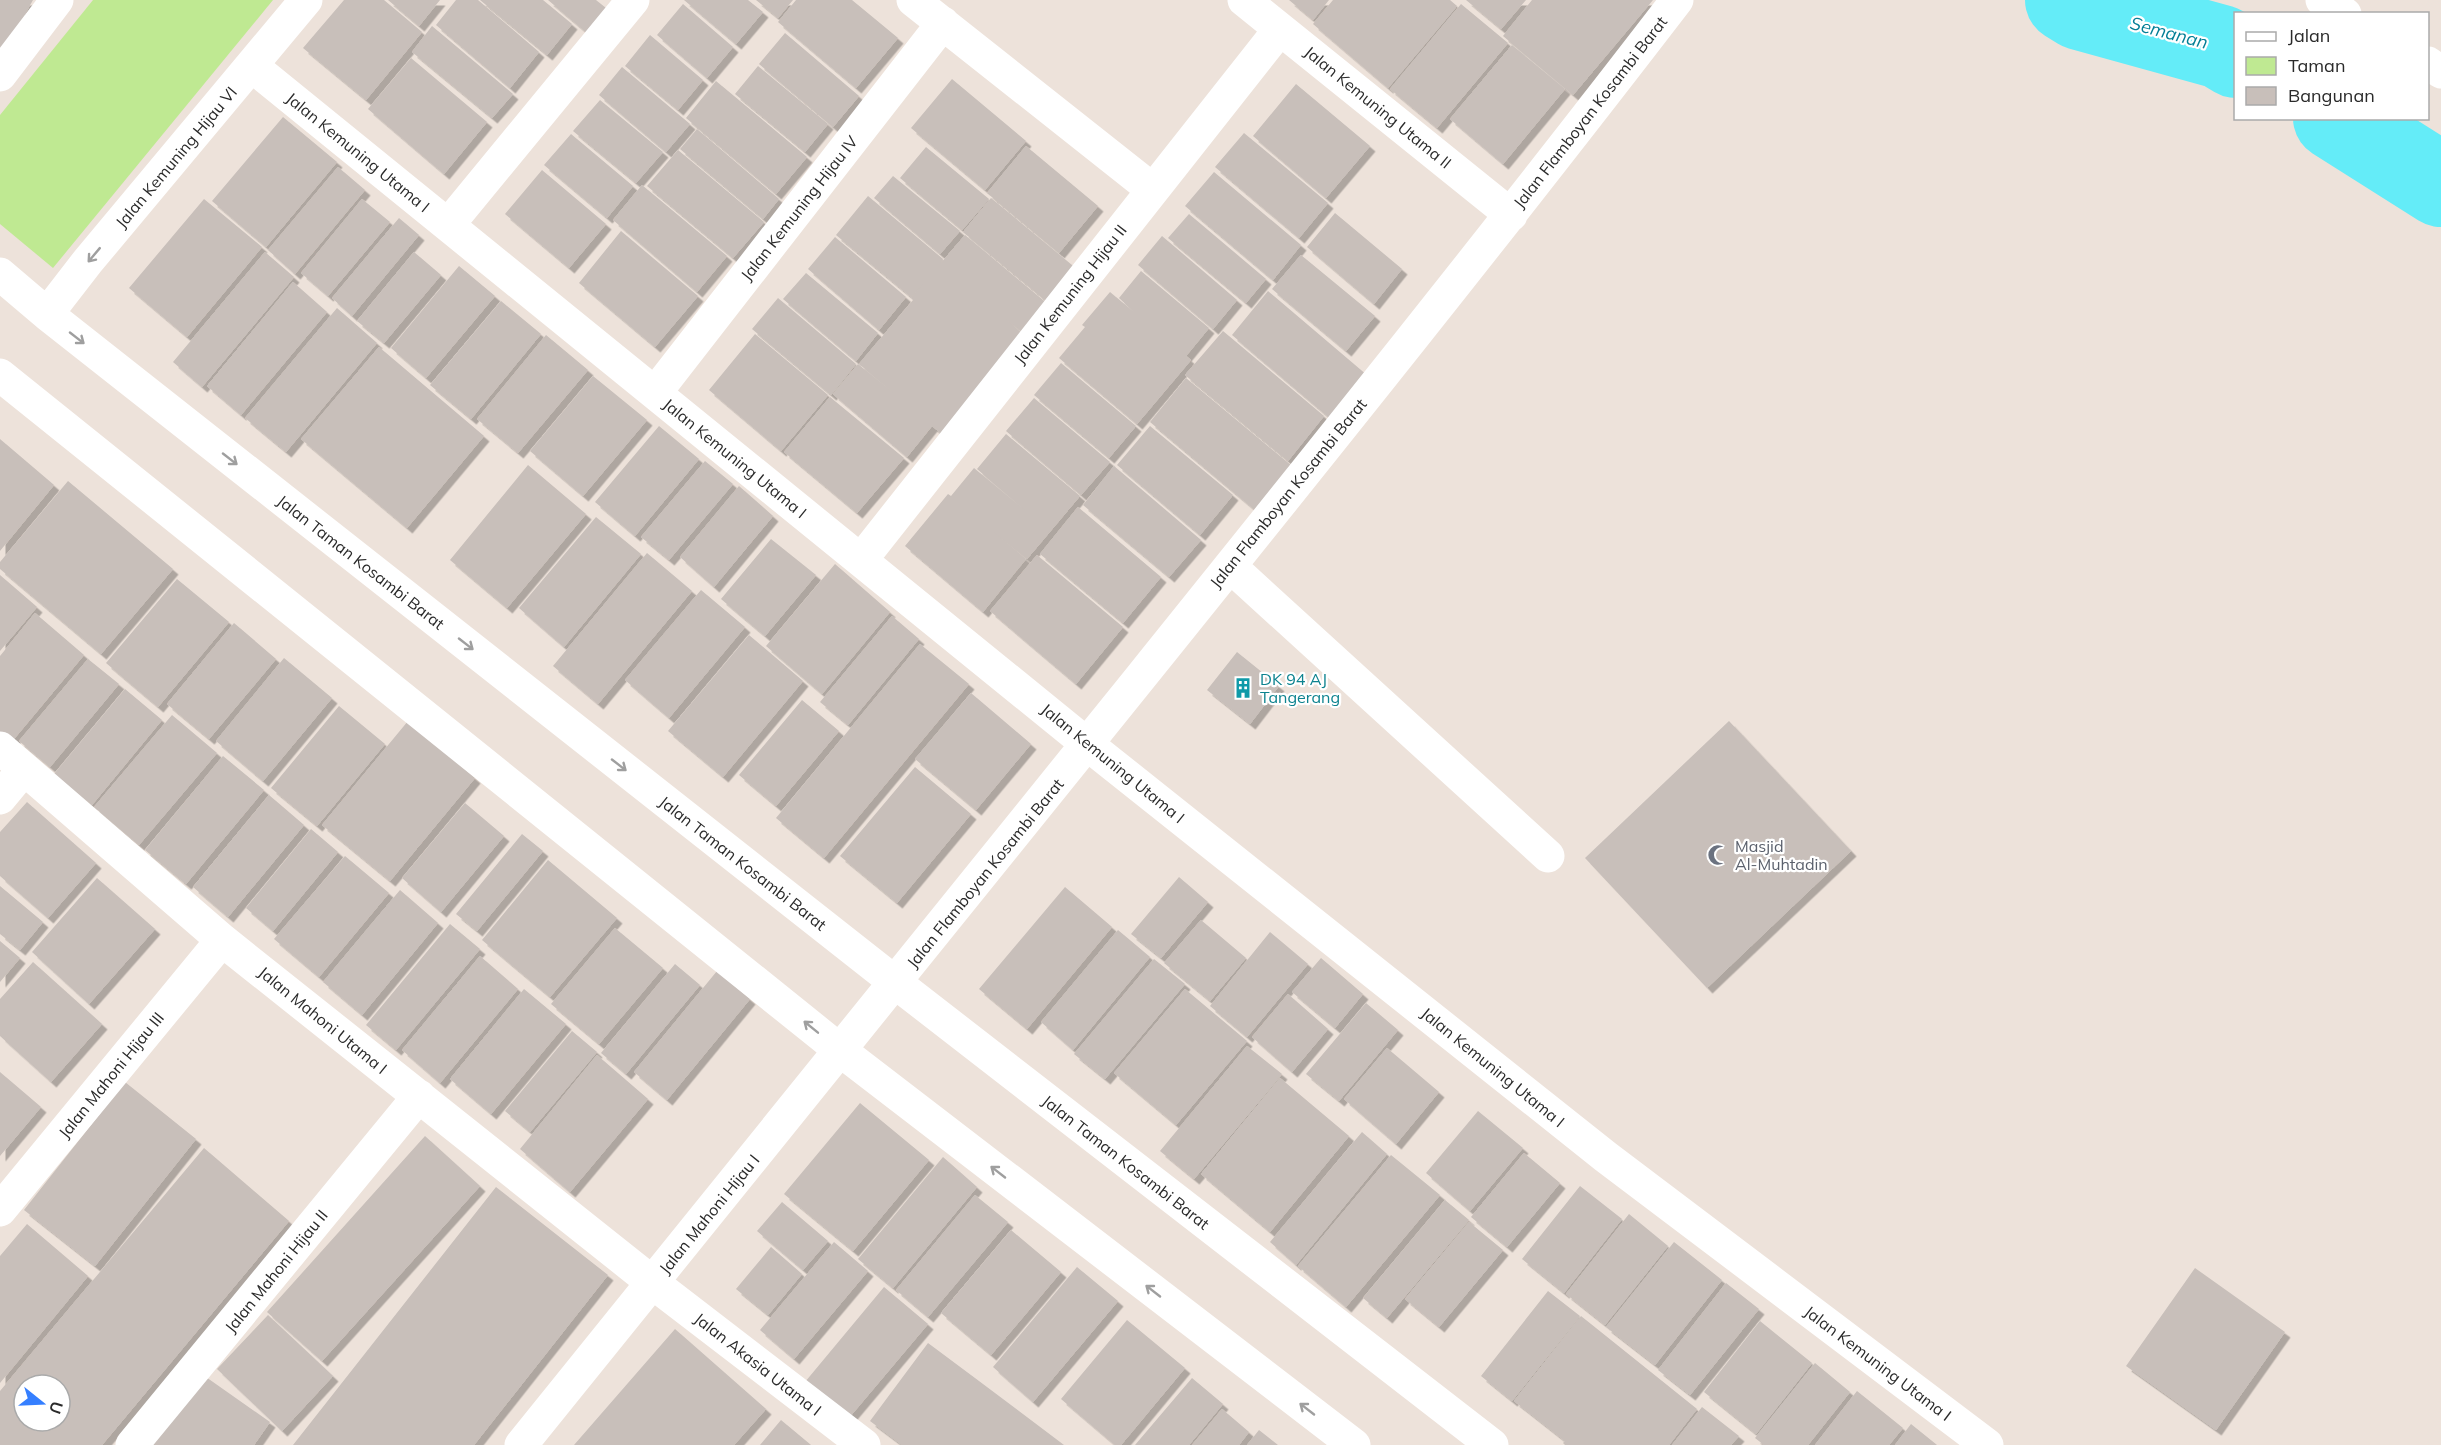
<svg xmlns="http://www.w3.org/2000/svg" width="2441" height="1445" font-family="Mulish,sans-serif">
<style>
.green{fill:#bfe992}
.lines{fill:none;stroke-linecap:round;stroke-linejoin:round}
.river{stroke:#64ecf8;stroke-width:84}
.building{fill:#c8bfba;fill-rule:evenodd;filter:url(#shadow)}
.minor{stroke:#fff;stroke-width:33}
.oneway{stroke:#9f9f9f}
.labels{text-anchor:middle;stroke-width:4.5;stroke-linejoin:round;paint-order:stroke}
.street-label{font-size:16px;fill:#2a2a2a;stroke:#fff}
.culture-label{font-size:16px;fill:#0d838f;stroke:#fff;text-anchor:start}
.worship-label{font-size:16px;fill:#5b616d;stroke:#fff;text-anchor:start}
.water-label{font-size:18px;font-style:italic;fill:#047f96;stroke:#fff}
</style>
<defs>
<filter id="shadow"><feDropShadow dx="5.5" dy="5.5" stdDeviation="0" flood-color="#0004"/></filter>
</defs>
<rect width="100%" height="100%" fill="#ede2da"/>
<path class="green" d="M93,0H273L53,268L0,224V115Z"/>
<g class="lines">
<path class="river" d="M2067,0L2080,8L2221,47L2236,56
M2335,118L2441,185"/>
</g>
<path class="building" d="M0,0H33L3,53L0,51Z
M344,0H384L422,32L366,100L303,48Z
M388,0H440L419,26Z
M456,0H478L539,52L510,88L436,25Z
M480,0H543L572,24L547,55Z
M548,0H596L606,8L586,32Z
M684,0H748L763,12L736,44Z
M756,0H793L778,18Z
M796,0H852L898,38L856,88L778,22Z
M1289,0H1329L1313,20Z
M1333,0H1450L1457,6L1388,88L1313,24Z
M1466,0H1526L1501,29Z
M1532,0H1653L1573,95L1503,36Z
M683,4L733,47L707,78L657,35Z
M1461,4L1508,43L1437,128L1390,89Z
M432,26L513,94L492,118L412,52Z
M785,33L859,96L833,127L759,64Z
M650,35L703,80L678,110L625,66Z
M1512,45L1565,89L1503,164L1450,119Z
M411,58L487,122L444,174L368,109Z
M758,66L828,124L805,152L735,94Z
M622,67L690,124L666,152L599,95Z
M952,79L1026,141L985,190L911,128Z
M716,81L807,157L776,194L686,118Z
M1296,84L1370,146L1326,198L1253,136Z
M600,100L663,152L636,183L573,131Z
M283,117L337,162L266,247L212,201Z
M697,129L779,199L763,219L680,149Z
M1244,133L1328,203L1299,238L1215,167Z
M571,134L633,186L607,218L544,165Z
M1026,146L1098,206L1059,253L987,193Z
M926,147L989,199L962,230L900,178Z
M678,150L764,222L733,258L647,186Z
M338,167L365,190L295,274L268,250Z
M542,170L606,224L569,268L505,214Z
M1214,172L1301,245L1273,280L1185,206Z
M893,176L960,231L940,254L874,198Z
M642,185L727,256L697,292L613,220Z
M868,196L943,259L940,264L965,235L1049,305L1025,334L1006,319L1024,335L942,434L932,426L907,457L833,394L858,364L896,395L859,364L913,300L911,298L923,284L911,297L836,235Z
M991,198L1078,270L1050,304L963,232Z
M204,199L262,247L187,337L129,288Z
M362,199L390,222L328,296L301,273Z
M1335,213L1402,269L1374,304L1307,247Z
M1189,214L1266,279L1246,303L1168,238Z
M399,218L419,235L352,316L332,298Z
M621,231L698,296L655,347L579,283Z
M1162,236L1237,300L1213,329L1138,265Z
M835,237L906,297L879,330L808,269Z
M265,252L294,277L202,387L173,362Z
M414,252L441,275L384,343L357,321Z
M1301,255L1375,316L1346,351L1272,289Z
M459,266L495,296L426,378L391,348Z
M1141,271L1209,328L1186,356L1191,360L1137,424L1059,358L1085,327L1082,325L1110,292L1134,312L1119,298Z
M806,273L878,333L856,361L783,299Z
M293,282L327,312L241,415L207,386Z
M1268,291L1368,376L1332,420L1232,335Z
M778,298L856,364L831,395L752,329Z
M501,301L541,334L471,419L430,385Z
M337,308L377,343L286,452L245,418Z
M1223,331L1324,416L1288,461L1185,375Z
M755,334L828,395L781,451L709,390Z
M546,335L588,370L518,453L477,419Z
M379,347L484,436L407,528L301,439Z
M1061,363L1136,426L1109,458L1034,395Z
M593,376L647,420L583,496L530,451Z
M1186,378L1292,466L1255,510L1150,422Z
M830,397L904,458L857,513L784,452Z
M1034,398L1110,462L1081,495L1006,431Z
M659,426L699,459L635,536L595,502Z
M1150,426L1233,495L1200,535L1117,465Z
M1006,434L1080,496L1027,559L991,530L1026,559L983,612L905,546L948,494L951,496L974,468L1026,511L977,469Z
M0,439L54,485L0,551Z
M705,461L733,484L669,560L641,537Z
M528,465L586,514L507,608L450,560Z
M1114,466L1201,540L1169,577L1083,505Z
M68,481L173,569L101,654L0,569V562Z
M739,486L773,516L714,587L680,557Z
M1078,507L1161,577L1123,623L1040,554Z
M596,517L641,554L564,647L519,608Z
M771,539L816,575L765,636L721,599Z
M647,553L692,591L598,704L553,666Z
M1037,555L1123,627L1076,684L990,611Z
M835,564L890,612L822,694L766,646Z
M0,575L37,607L0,651Z
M177,579L229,622L158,707L106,663Z
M701,590L745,627L669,718L625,680Z
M35,613L84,655L9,745L0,737V656Z
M892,616L919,639L848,725L820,702Z
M234,623L276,659L209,739L167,704Z
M749,635L803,681L723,777L668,731Z
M920,644L969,684L824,858L776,818Z
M1237,652L1279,686L1250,724L1207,690Z
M284,658L332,698L263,781L216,741Z
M88,659L119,684L50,767L19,741Z
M125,689L162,720L92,805L54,774Z
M971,693L1031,744L976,810L915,759Z
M802,700L839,731L776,806L739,775Z
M339,706L385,744L317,826L271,788Z
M172,715L217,753L139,845L94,807Z
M408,721L475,778L390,881L322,825Z
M1729,721L1851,851L1707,988L1585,858Z
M223,756L264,790L186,884L145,850Z
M915,767L971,814L897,903L840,856Z
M269,795L304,825L228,917L193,887Z
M27,802L96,863L48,918L0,876V832Z
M465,803L504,836L441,912L402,878Z
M311,829L338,852L273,931L246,908Z
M522,834L543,851L477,931L456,914Z
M345,856L389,893L319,977L274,939Z
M548,860L617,918L550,997L482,940Z
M1179,877L1208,902L1161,958L1131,934Z
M97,878L155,929L89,1004L32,952Z
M0,886L43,922L20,950L0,934Z
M1065,887L1112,927L1027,1029L979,989Z
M400,890L438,923L362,1015L323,982Z
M1201,920L1246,958L1210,1001L1164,963Z
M450,924L480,949L396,1050L366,1025Z
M615,928L663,968L599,1044L551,1004Z
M1118,930L1150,957L1073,1050L1041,1022Z
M1270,932L1308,964L1247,1037L1210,1006Z
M0,941L20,958L0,982Z
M480,956L518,989L440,1083L402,1050Z
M1321,958L1363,994L1335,1028L1292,992Z
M1154,959L1185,984L1105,1079L1074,1054Z
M33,962L102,1024L51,1082L0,1036V999Z
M675,964L700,985L626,1074L601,1053Z
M717,971L750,999L667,1100L634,1072Z
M524,989L566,1024L491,1114L450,1079Z
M1185,989L1247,1041L1176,1125L1114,1073Z
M1288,994L1328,1029L1292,1072L1252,1037Z
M1366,1003L1398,1030L1339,1101L1306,1074Z
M572,1031L597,1052L530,1132L505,1111Z
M1247,1046L1282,1074L1194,1179L1160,1151Z
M1387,1048L1439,1092L1396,1144L1344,1099Z
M597,1055L648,1099L570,1192L520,1149Z
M0,1072L41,1107L0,1156Z
M1280,1078L1349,1136L1270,1232L1201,1174Z
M125,1082L196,1139L95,1266L24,1210Z
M860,1103L929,1160L853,1251L784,1194Z
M1478,1111L1523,1148L1470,1211L1426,1173Z
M1362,1132L1387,1154L1296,1265L1270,1242Z
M425,1136L480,1186L322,1361L267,1312Z
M204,1148L289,1221L102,1445H0V1391ZM24,1385H60V1421H24Z
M1524,1153L1560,1183L1507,1247L1471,1217Z
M1391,1155L1440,1195L1346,1307L1298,1266Z
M943,1157L977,1187L893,1288L858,1259Z
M1580,1186L1622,1219L1564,1293L1522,1259Z
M496,1187L608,1275L474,1445H293Z
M975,1195L1008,1222L928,1317L896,1290Z
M1445,1200L1469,1220L1387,1318L1363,1298Z
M782,1202L828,1241L803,1270L757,1231Z
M1629,1214L1668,1246L1605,1325L1566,1294Z
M1469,1222L1503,1250L1439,1327L1405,1299Z
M27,1224L88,1276L0,1383V1256Z
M1011,1230L1061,1272L991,1355L941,1313Z
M834,1242L868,1271L794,1359L760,1330Z
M1674,1242L1722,1280L1655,1365L1606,1327Z
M771,1247L802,1274L768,1315L736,1289Z
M1077,1267L1118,1301L1033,1402L993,1367Z
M2195,1268L2285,1332L2216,1430L2126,1366Z
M1726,1283L1759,1309L1690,1395L1658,1370Z
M884,1287L928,1324L848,1419L805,1382Z
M1548,1291L1580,1316L1512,1401L1481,1376Z
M268,1315L333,1376L282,1431L217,1369Z
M1581,1316L1697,1409L1669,1445H1565L1563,1443L1565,1441L1514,1401Z
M1127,1320L1185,1368L1121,1445H1115L1061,1399Z
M1760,1321L1812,1363L1756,1434L1704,1392Z
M675,1329L766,1409L734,1445H574Z
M928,1343L979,1381L1064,1445H902L870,1421Z
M1815,1363L1850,1392L1808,1445H1764L1755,1438Z
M196,1370L270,1422L254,1445H143Z
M1192,1378L1223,1404L1189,1445H1135Z
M1857,1391L1903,1428L1889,1445H1815Z
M1702,1407L1739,1436L1731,1445H1672Z
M1222,1409L1249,1432L1239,1445H1192Z
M781,1420L811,1445H760Z
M1911,1424L1937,1445H1895Z
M1259,1430L1278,1445H1247Z"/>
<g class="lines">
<path class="minor" d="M913,0L1153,190
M1244,0L1511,215
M2322,0L2345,14
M2428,63L2441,72
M252,66L1087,744L1606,1157L1987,1445
M0,75L57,0
M448,225L633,0
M0,274L47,314L896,983L1492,1445
M47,314L88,261L306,0
M0,375L841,1051L1354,1445
M655,393L943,23
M861,560L1280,29
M1230,566L1548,856
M0,748L222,940L653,1283L864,1445
M0,798L24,769
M0,1210L222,940
M132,1445L419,1096
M521,1445C728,1190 934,934 1140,678C1321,453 1501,229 1677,0"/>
</g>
<defs><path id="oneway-shaft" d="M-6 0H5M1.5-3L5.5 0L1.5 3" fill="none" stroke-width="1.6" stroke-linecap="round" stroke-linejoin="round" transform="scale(1.5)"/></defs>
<g class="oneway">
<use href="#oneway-shaft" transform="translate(94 255) rotate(130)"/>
<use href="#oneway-shaft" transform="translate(77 338) rotate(38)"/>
<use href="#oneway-shaft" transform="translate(230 459) rotate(38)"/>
<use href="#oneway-shaft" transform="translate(466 644) rotate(38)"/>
<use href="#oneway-shaft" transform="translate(619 765) rotate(38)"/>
<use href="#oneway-shaft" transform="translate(811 1027) rotate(-141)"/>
<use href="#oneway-shaft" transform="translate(998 1172) rotate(-142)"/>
<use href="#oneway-shaft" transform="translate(1153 1291) rotate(-142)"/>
<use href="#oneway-shaft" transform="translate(1307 1409) rotate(-142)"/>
</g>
<defs>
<g id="building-bare" transform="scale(1.62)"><path d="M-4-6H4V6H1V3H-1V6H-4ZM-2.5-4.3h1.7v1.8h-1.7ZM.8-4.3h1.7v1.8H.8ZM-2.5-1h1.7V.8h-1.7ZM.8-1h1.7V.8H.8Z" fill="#0f9aa8" stroke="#fff" stroke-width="2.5" paint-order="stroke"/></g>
<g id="mosque-bare" transform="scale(1.62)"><path d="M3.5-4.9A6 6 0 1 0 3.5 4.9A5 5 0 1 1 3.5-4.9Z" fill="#6b7280" stroke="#fff" stroke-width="2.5" paint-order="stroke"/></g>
</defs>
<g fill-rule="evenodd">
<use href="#building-bare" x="1243" y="688"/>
<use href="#mosque-bare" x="1718" y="855"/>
</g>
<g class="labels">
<g class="street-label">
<text transform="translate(1378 107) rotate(39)" y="6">Jalan Kemuning Utama II</text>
<text transform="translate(1590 112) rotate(-52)" y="6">Jalan Flamboyan Kosambi Barat</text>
<text transform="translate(358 152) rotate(39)" y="6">Jalan Kemuning Utama I</text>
<text transform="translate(176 157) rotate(-50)" y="6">Jalan Kemuning Hijau VI</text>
<text transform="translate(799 208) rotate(-52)" y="6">Jalan Kemuning Hijau IV</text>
<text transform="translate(1070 294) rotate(-52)" y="6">Jalan Kemuning Hijau II</text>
<text transform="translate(735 458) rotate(39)" y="6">Jalan Kemuning Utama I</text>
<text transform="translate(1288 493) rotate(-51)" y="6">Jalan Flamboyan Kosambi Barat</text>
<text transform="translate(361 562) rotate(38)" y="6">Jalan Taman Kosambi Barat</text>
<text transform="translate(1113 763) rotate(39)" y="6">Jalan Kemuning Utama I</text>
<text transform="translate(743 863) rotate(38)" y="6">Jalan Taman Kosambi Barat</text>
<text transform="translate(985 873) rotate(-51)" y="6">Jalan Flamboyan Kosambi Barat</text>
<text transform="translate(323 1020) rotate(39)" y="6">Jalan Mahoni Utama I</text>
<text transform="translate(1493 1067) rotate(39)" y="6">Jalan Kemuning Utama I</text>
<text transform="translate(111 1075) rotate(-51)" y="6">Jalan Mahoni Hijau III</text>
<text transform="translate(1126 1162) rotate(38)" y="6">Jalan Taman Kosambi Barat</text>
<text transform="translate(709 1214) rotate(-51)" y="6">Jalan Mahoni Hijau I</text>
<text transform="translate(276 1271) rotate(-51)" y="6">Jalan Mahoni Hijau II</text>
<text transform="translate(1878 1363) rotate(37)" y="6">Jalan Kemuning Utama I</text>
<text transform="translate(758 1364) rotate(38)" y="6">Jalan Akasia Utama I</text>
</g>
<g class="culture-label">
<text x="1260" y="685">DK 94 AJ<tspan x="1260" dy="18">Tangerang</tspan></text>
</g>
<g class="worship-label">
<text x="1735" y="852">Masjid<tspan x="1735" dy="18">Al-Muhtadin</tspan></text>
</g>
<g class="water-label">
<text transform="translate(2169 33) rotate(15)" y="6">Semanan</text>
</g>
</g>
<rect x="2234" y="12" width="195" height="108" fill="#ffffff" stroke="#aaaaaa" stroke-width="1.5"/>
<rect x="2246" y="32" width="30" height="9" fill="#ffffff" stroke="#aaaaaa" stroke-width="1.5"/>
<text x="2288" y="42" font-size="18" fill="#2a2a2a">Jalan</text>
<rect x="2246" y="57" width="30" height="18" fill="#bfe992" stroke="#aaaaaa" stroke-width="1.5"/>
<text x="2288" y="72" font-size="18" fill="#2a2a2a">Taman</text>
<rect x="2246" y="87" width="30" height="18" fill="#c8bfba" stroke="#aaaaaa" stroke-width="1.5"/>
<text x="2288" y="102" font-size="18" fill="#2a2a2a">Bangunan</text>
<g transform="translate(42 1403) rotate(108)"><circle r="28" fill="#ffffff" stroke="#aaaaaa" stroke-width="1.5"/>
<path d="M0-4.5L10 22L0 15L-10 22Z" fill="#357fff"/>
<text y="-9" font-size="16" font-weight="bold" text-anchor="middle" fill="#2a2a2a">U</text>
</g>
</svg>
